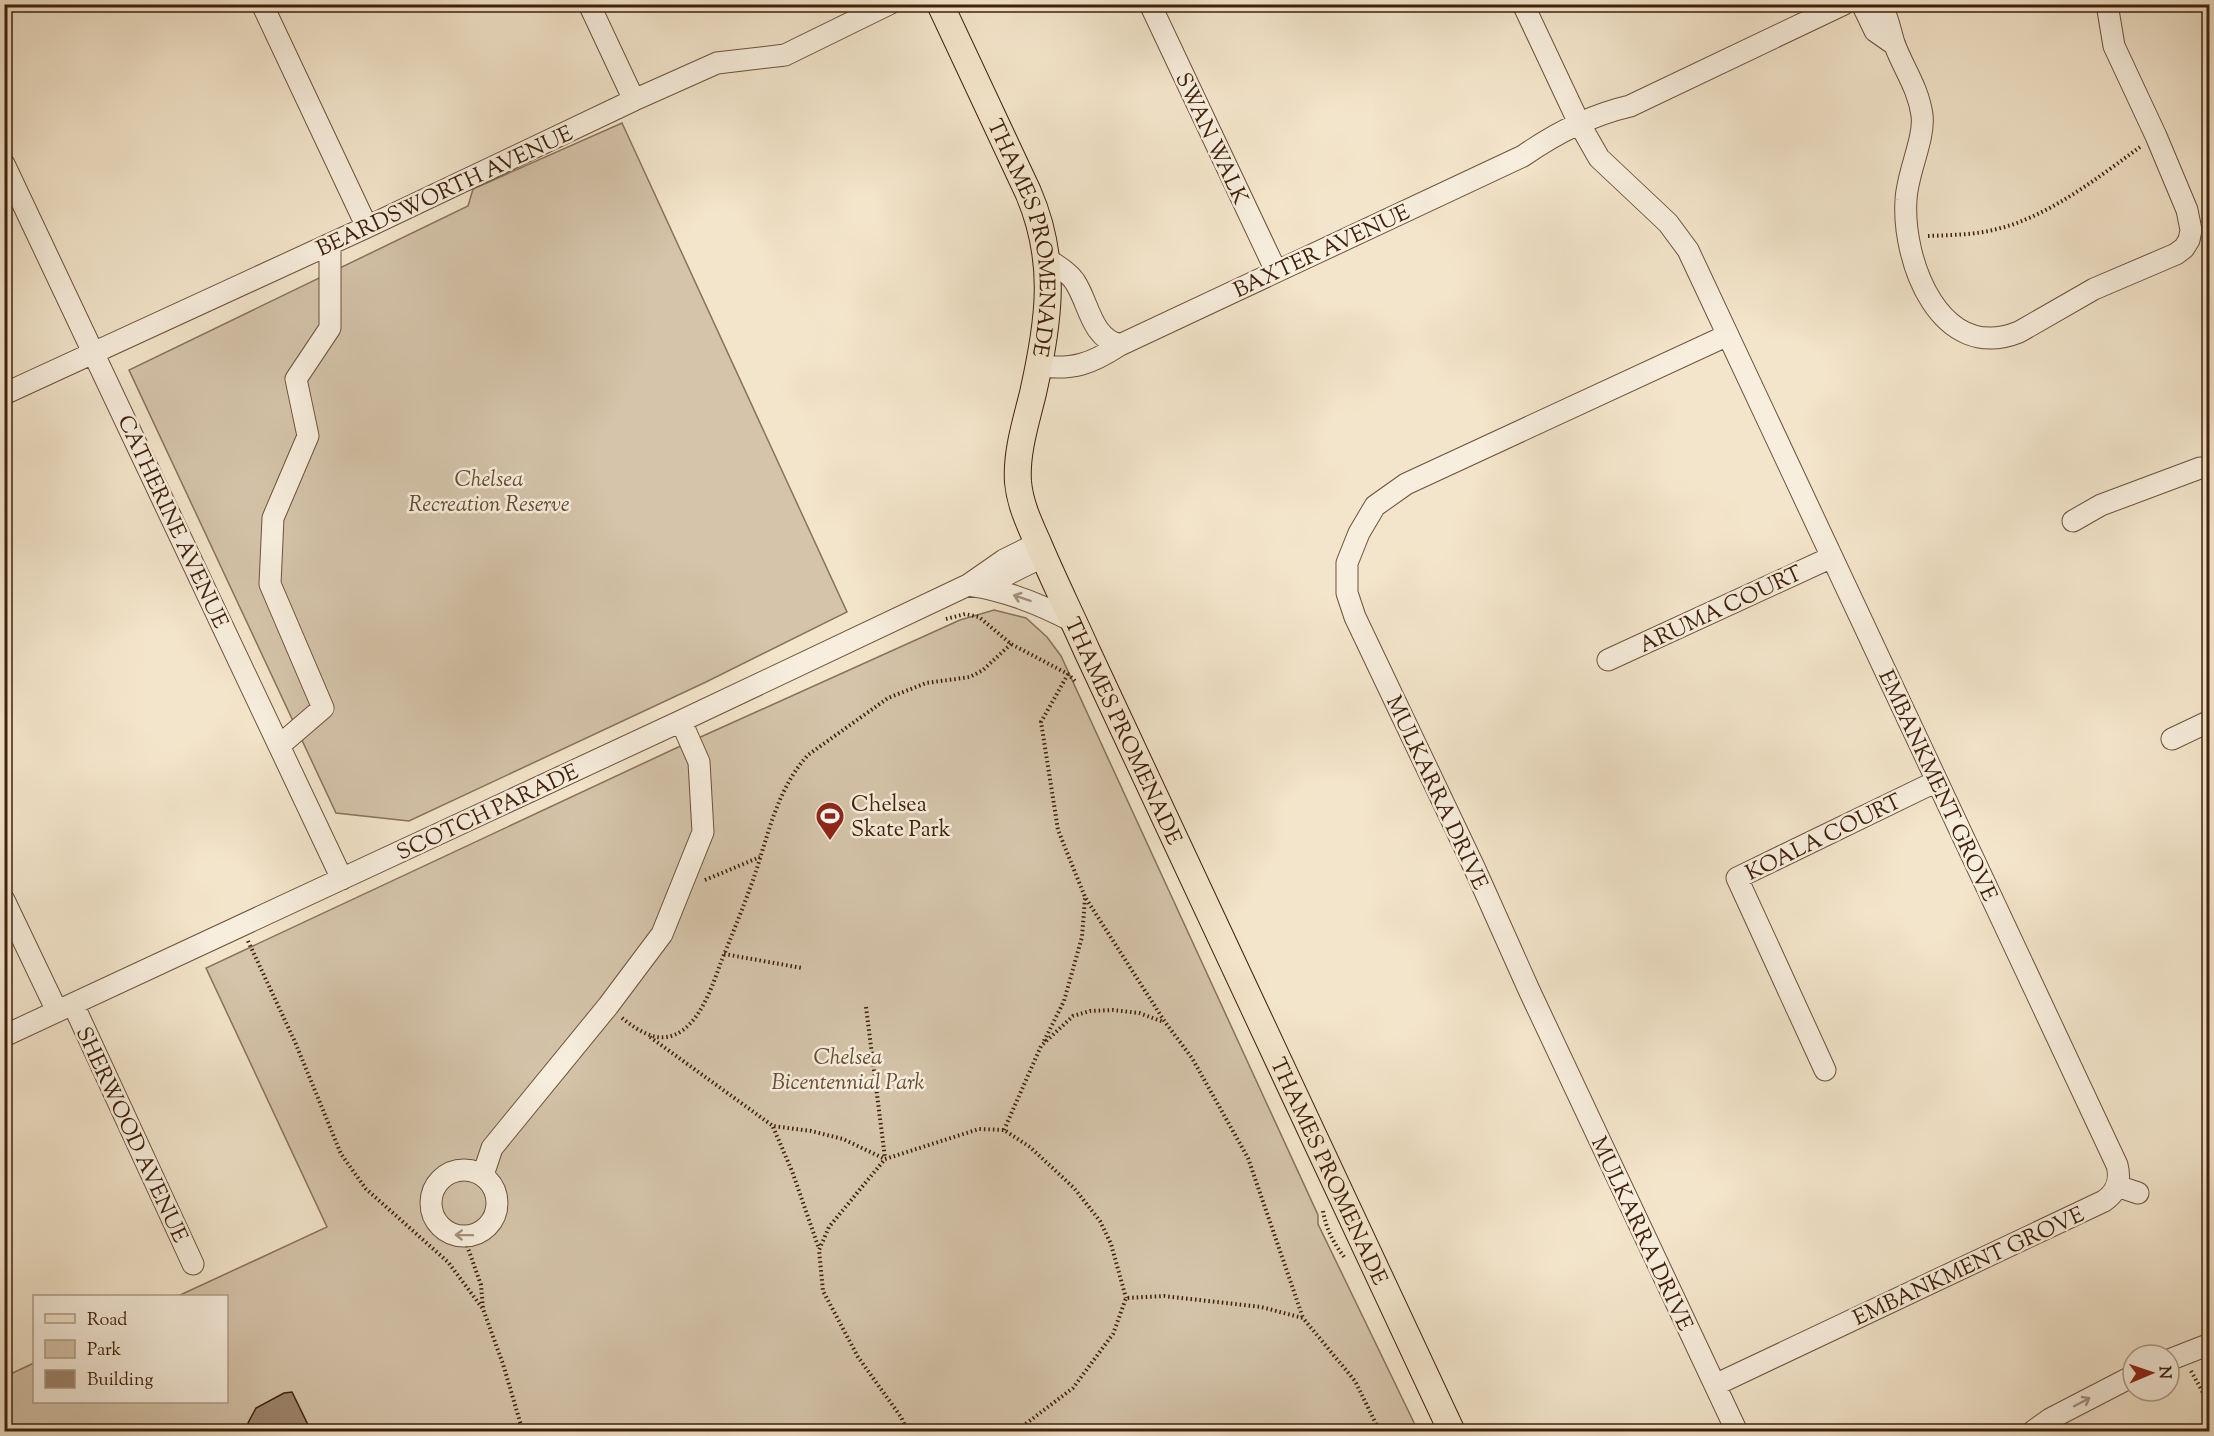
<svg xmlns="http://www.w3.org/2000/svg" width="2214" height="1436" font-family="'Sorts Mill Goudy',serif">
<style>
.green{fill:#d5c4aa;stroke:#8a725a;stroke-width:1.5}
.building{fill:#9d866f;stroke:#40200b;stroke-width:1.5}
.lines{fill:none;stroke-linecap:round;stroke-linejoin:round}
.minor-casing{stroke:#6d513b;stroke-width:23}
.major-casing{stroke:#40200b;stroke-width:28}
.path{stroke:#40200b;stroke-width:4;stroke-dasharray:1.5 3;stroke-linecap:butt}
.minor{stroke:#f7eedd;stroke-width:21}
.major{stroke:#f3e5cb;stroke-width:26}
.oneway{stroke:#a5917e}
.labels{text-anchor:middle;stroke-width:5;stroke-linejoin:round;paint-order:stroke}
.street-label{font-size:22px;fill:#40200b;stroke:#f7eedd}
.park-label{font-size:22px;font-style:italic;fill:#654933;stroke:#f7eedd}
.poi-label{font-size:22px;fill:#40200b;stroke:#f7eedd;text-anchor:start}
</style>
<rect width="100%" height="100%" fill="#f3e5cb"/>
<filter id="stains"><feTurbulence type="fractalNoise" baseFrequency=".00333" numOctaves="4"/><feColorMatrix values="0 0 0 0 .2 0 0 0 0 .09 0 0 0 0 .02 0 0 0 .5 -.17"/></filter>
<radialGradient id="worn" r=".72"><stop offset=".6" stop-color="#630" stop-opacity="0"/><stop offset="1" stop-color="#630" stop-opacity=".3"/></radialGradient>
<path class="green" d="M622,123L847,612L706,682L409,821L336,813L129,370L468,206L473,189Z
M994,610L1026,618L1047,637L1061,656L1318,1215V1224L1418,1431L5,1432L4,1377L34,1363V1402H226V1296H178L327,1227L206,968L674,749L960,620Z"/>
<path class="building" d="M292,1392L311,1431H253L248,1423L256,1408L284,1393Z"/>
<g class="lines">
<g class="minor-casing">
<path id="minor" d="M262,4L367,227
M589,4L634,100
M1150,4L1276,271
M1523,4L1579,123L1599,158L1668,223L1688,250L2117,1165C2121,1180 2117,1192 2104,1201L1715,1385
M1862,4L1875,31L1895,45
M1881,4C1888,17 1890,30 1894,43C1903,68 1918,87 1922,115C1925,139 1907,173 1906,200C1902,261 1940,364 2019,332L2094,289L2176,254L2184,248L2189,240L2191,230L2187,210L2156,136L2114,46L2107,4
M4,164L342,879
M1046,258C1055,265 1069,272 1075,282C1089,303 1091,338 1120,345
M1728,335L1406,484L1375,506L1359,533L1347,563V593L1355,617L1474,867L1529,990L1737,1432
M1039,366C1074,370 1091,364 1120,345L1523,156C1556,133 1591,115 1630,106L1844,4
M4,394L367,227L634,100L717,63L785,55L889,4
M2073,521L2101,505L2200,468L2210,469
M986,580L1008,574L1044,556
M968,585C1006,590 1040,604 1074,622
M1608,660L1832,557
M2172,739L2210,721
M280,745L323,708L270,584L273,518L308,436L296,379L330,328V244
M4,900L57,1011
M73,1004L193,1264
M4,1036L681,721L968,585L1004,560L1038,543
M1825,1070L1737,878L1937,781
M431 1203a33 33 0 1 1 66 0a33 33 0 1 1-66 0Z
M483,1175L492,1148L608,1006L662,934L703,832L699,762L681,721
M2117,1186L2138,1193
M2169,1360L2210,1344
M2032,1432L2050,1419L2133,1376"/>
</g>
<g class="major-casing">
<g id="major">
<path id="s1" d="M940,4L1028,192C1058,261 1049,322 1033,393C1026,422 1016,452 1018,482C1020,504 1029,523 1038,543C1053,579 1071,615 1087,651L1452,1432"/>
</g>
</g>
<path class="path" d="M1928,236C1950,235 1972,235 1993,230C2047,218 2096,179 2140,147
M946,619L965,614L979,617L1011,644L1068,674L1076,682
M1068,674L1041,722L1058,830L1085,897L1165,1022L1192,1058L1248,1158L1303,1318
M705,880L760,857
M248,941L295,1042L341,1154L366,1189L448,1262L483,1309L503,1364L523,1432
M724,954L802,968
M866,1007L885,1158
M622,1018C641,1033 661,1046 683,1030C703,1015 713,984 721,962C732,935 743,908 753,880C768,837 776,790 808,755L888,698L926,683L970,677L983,670L1011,644
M650,1037L773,1126L811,1131L843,1139L885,1159
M1044,1041L1064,1001L1082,937L1085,898
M773,1127L792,1171L819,1249
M1004,1130L1041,1046L1073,1016L1090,1011L1113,1010L1139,1013L1164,1022
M1323,1211C1326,1229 1334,1244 1345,1258
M464,1237L481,1285L483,1308
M2191,1371L2210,1405
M908,1432L901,1417L858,1357L823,1291L819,1250L829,1227L885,1159L979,1129L1004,1130L1030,1147L1074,1188L1100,1221L1111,1244L1126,1298
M1015,1432L1073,1388L1113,1334L1126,1298L1164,1296L1261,1307L1303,1318L1355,1381L1380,1432"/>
<use href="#minor" class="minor"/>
<use href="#major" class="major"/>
</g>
<defs><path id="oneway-shaft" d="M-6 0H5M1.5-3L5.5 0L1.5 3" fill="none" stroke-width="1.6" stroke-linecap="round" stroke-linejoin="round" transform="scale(1.5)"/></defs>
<g class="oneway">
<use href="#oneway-shaft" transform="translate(1022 598) rotate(-161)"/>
<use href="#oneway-shaft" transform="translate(464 1235) rotate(-179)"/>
<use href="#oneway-shaft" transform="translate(2082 1402) rotate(-28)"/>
</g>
<defs>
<g id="stadium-pin" transform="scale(1.5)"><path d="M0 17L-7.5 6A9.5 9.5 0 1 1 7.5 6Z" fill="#8f2418" stroke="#f7eedd"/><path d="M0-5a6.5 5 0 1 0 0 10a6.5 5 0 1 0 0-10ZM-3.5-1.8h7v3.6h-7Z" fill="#fff"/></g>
</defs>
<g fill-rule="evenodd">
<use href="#stadium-pin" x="830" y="816"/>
</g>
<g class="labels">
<g class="street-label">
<text transform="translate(1213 138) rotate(65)" y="8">SWAN WALK</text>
<text transform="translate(444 190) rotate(-25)" y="8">BEARDSWORTH AVENUE</text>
<text dy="8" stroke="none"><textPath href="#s1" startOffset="252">THAMES PROMENADE</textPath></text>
<text transform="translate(1321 250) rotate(-25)" y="8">BAXTER AVENUE</text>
<text transform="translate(174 521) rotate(65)" y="8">CATHERINE AVENUE</text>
<text transform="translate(1720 608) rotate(-25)" y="8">ARUMA COURT</text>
<text dy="8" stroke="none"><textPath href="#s1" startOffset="774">THAMES PROMENADE</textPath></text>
<text transform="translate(1939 785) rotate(65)" y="8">EMBANKMENT GROVE</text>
<text transform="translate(1438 792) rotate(65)" y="8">MULKARRA DRIVE</text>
<text transform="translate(487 811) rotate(-25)" y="8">SCOTCH PARADE</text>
<text transform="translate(1823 836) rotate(-26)" y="8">KOALA COURT</text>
<text transform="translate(133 1134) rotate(65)" y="8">SHERWOOD AVENUE</text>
<text dy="8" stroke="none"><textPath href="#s1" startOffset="1260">THAMES PROMENADE</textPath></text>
<text transform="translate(1643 1233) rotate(65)" y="8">MULKARRA DRIVE</text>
<text transform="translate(1968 1265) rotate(-25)" y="8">EMBANKMENT GROVE</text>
</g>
<g class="park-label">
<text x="489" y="486">Chelsea<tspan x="489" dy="25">Recreation Reserve</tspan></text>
<text x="848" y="1064">Chelsea<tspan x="848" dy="25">Bicentennial Park</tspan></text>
</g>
<g class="poi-label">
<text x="851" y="811">Chelsea<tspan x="851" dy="25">Skate Park</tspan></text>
</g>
</g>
<rect width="2214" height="1436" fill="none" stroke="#f3e5cb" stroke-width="24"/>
<rect x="6" y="6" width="2202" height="1424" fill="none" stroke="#40200b" stroke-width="3"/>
<rect x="12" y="12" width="2190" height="1412" fill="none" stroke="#40200b" stroke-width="1.5"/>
<rect x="33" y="1295" width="195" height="108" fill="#f7eedd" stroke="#ae9c89" stroke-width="1.5"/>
<rect x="45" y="1314" width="30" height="9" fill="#f3e5cb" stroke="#ae9c89" stroke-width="1.5"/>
<text x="87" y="1325" font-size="18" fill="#40200b">Road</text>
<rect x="45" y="1340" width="30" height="18" fill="#d5c4aa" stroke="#ae9c89" stroke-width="1.5"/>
<text x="87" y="1355" font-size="18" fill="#40200b">Park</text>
<rect x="45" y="1370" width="30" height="18" fill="#9d866f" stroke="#ae9c89" stroke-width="1.5"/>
<text x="87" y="1385" font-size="18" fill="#40200b">Building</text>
<g transform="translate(2151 1373) rotate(88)"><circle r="28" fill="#f7eedd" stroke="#ae9c89" stroke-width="1.5"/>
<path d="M0-4.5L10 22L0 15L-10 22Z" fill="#8f2418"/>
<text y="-9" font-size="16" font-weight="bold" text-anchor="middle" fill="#40200b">N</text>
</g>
<rect width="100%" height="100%" filter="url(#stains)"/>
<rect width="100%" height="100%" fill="url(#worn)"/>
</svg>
